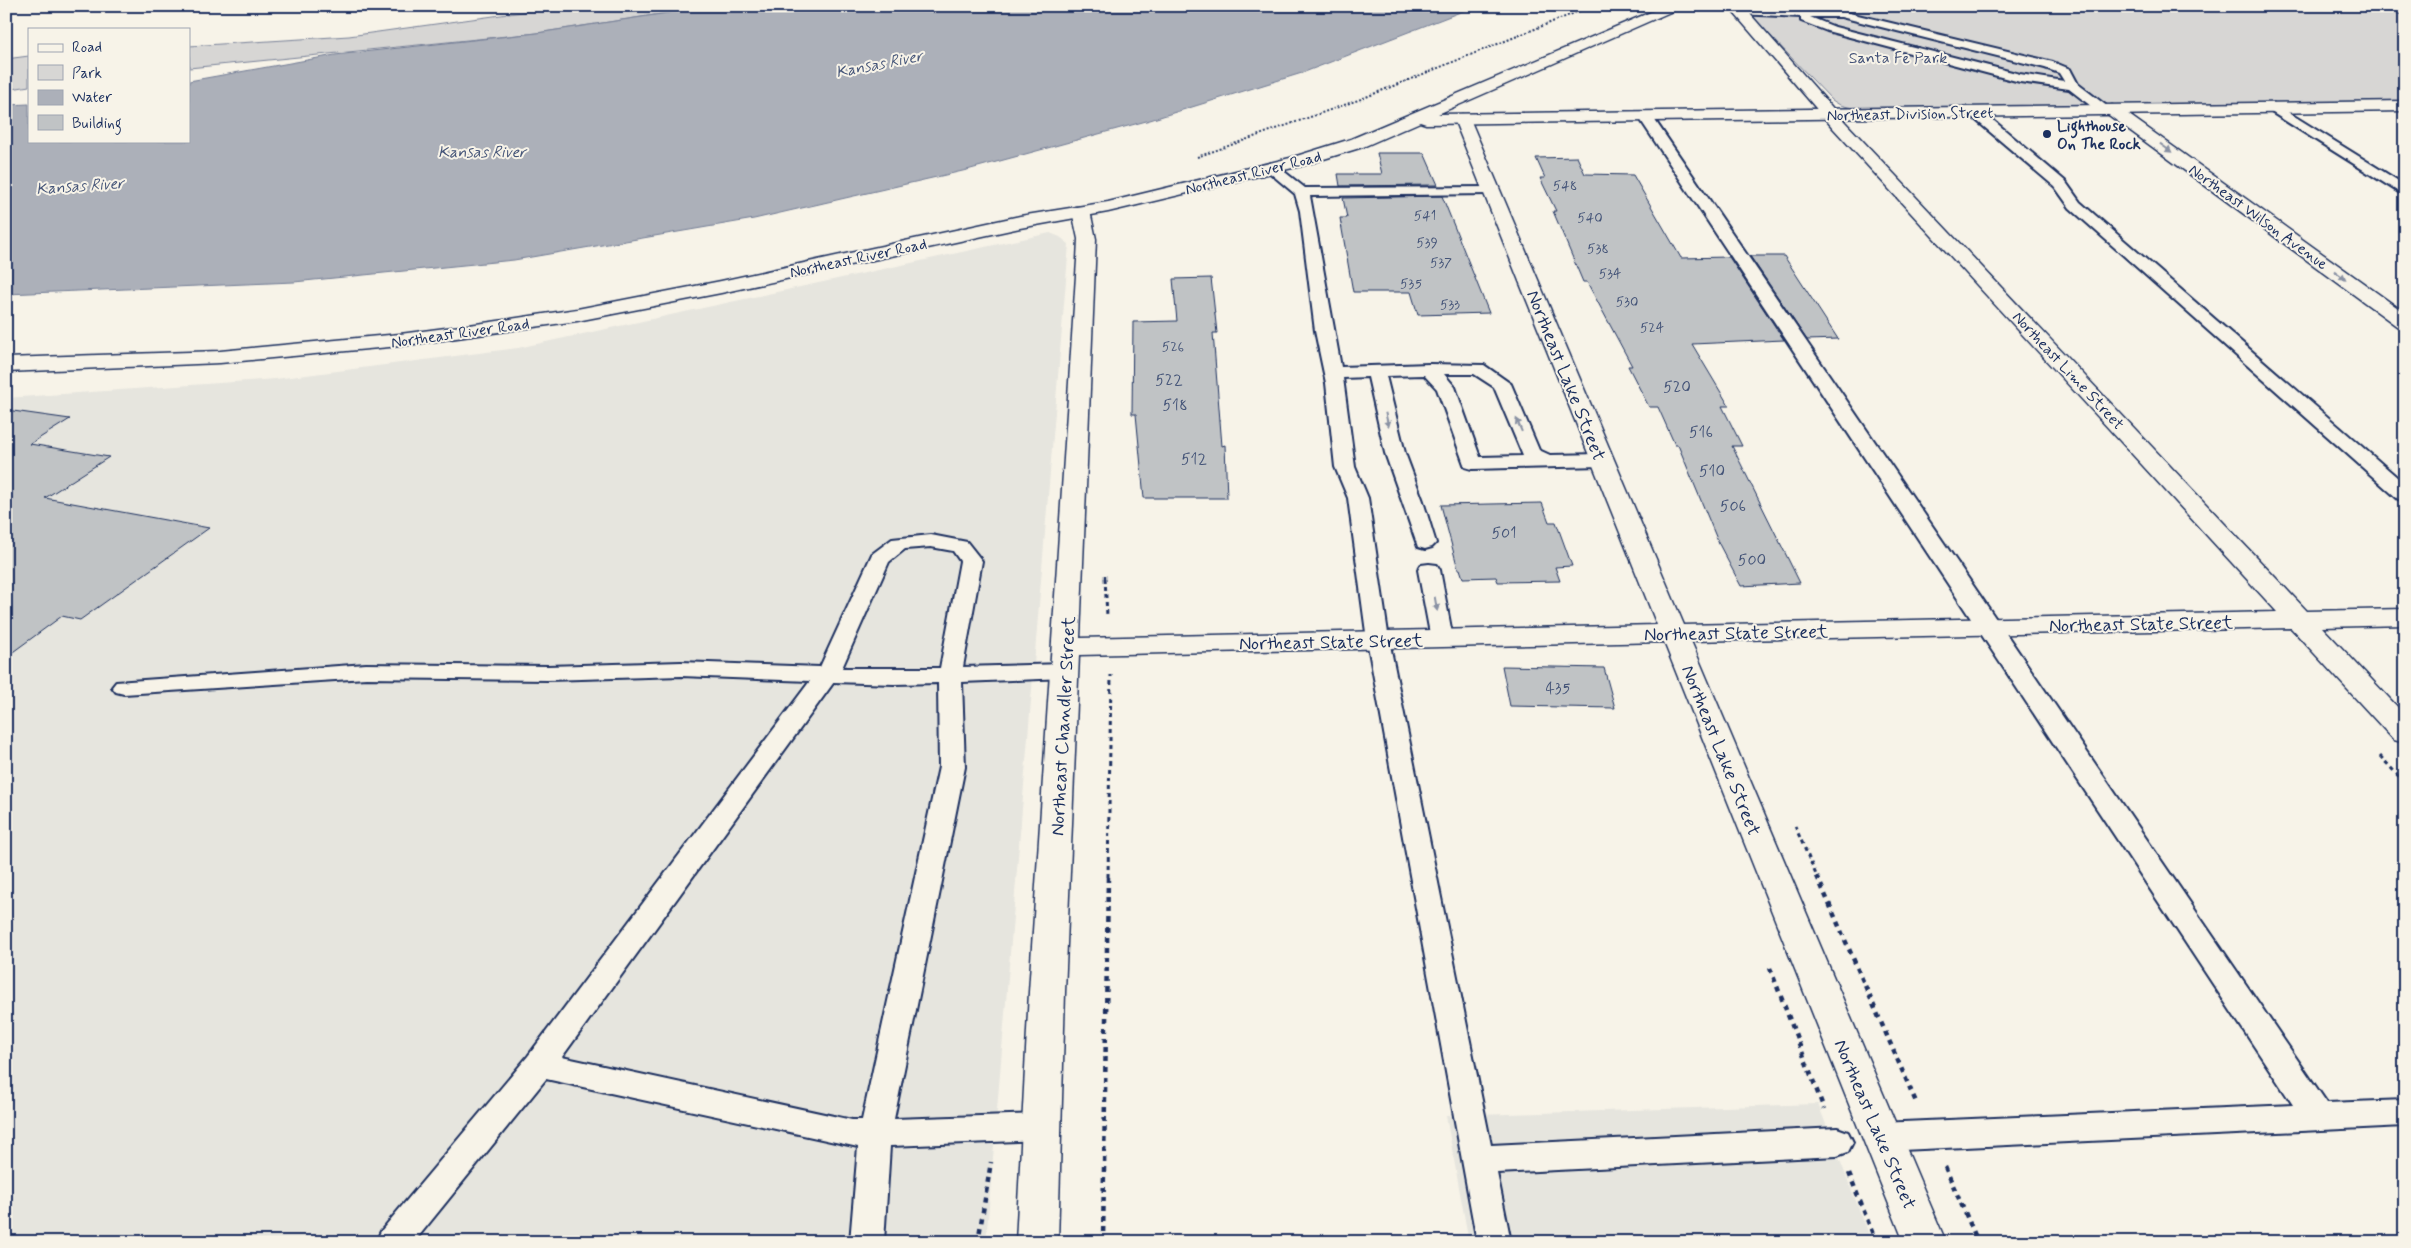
<svg xmlns="http://www.w3.org/2000/svg" width="2411" height="1248" font-family="Mynerve,sans-serif">
<style>
.built{fill:#e6e5de}
.green{fill:#d7d6d4;stroke:#798299}
.water{fill:#acb0b9;stroke:#727c95}
.building{fill:#c0c3c5;stroke:#1b2f5e}
.lines{fill:none;stroke-linecap:round;stroke-linejoin:round}
.service-casing{stroke:#1b2f5e;stroke-width:4}
.minor-casing{stroke:#1b2f5e;stroke-width:3}
.tertiary-casing{stroke:#1b2f5e;stroke-width:3}
.path-far3{stroke:#1b2f5e;stroke-width:2;stroke-dasharray:2 2;stroke-linecap:butt}
.path-far2{stroke:#1b2f5e;stroke-width:2.5;stroke-dasharray:3 3;stroke-linecap:butt}
.path-far1{stroke:#1b2f5e;stroke-width:3;stroke-dasharray:4 4;stroke-linecap:butt}
.path{stroke:#1b2f5e;stroke-width:4.5;stroke-dasharray:5 5;stroke-linecap:butt}
.service{fill:#f7f3e8;fill-rule:evenodd}
.minor{fill:#f7f3e8;fill-rule:evenodd}
.tertiary{fill:#f7f3e8;fill-rule:evenodd}
.oneway{fill:#8991a3}
.poi-dot{fill:#1b2f5e;stroke:#f7f3e8;stroke-width:2}
.labels{text-anchor:middle;stroke-width:4;stroke-linejoin:round;paint-order:stroke}
.far-number-label{font-size:14px;fill:#445478}
.far-park-label{font-size:16px;fill:#415076;stroke:#f7f3e8}
.far-water-label{font-size:16px;font-style:italic;fill:#465679;stroke:#f7f3e8}
.far-street-label{font-size:16px;fill:#1b2f5e;stroke:#f7f3e8}
.far-poi-label{font-size:16px;font-weight:bold;fill:#1b2f5e;stroke:#f7f3e8;text-anchor:start}
.number-label{font-size:16px;fill:#445478}
.street-label{font-size:19px;fill:#1b2f5e;stroke:#f7f3e8}
</style>
<rect width="100%" height="100%" fill="#f7f3e8"/>
<filter id="ink" filterUnits="userSpaceOnUse"><feTurbulence type="fractalNoise" baseFrequency=".02" numOctaves="2"/><feDisplacementMap in="SourceGraphic" scale="10" xChannelSelector="R" yChannelSelector="G"/><feConvolveMatrix kernelMatrix="1 2 1 2 8 2 1 2 1" color-interpolation-filters="sRGB"/></filter>
<g filter="url(#ink)">
<path class="built" d="M1050,233L1060,237L1069,244L986,1242H6V398L275,379L518,348Z
M1818,1104L1872,1242H1469L1446,1116Z"/>
<path class="green" d="M566,6H713L537,33L189,68V46L349,36Z
M1742,6H2382L2405,17V102L1861,110L1840,105L1832,100Z
M29,56V86L6,90V59Z"/>
<path class="water" d="M713,6H1476L1302,73L1150,120L967,170L754,219L514,260L294,282L6,294V105L29,104V141H189V81L335,55L537,33Z"/>
<path class="building" d="M1377,153H1424L1438,185L1340,186L1338,174H1382Z
M1577,157L1585,174L1633,175L1681,258L1729,257L1784,340L1692,344L1729,406H1722L1742,446H1732L1800,583L1741,586L1719,544L1678,445H1675L1658,407H1649L1628,366H1632L1587,282H1583L1553,211H1556L1540,178H1545L1536,158Z
M1442,196L1489,313L1418,315L1411,292H1353L1340,218H1347L1343,198Z
M1750,256H1784L1838,339L1807,340Z
M1211,278L1217,333H1213L1222,446L1225,445L1227,498H1144L1136,414H1132L1133,322L1177,321L1173,279Z
M6,410L70,419L30,444L109,457L45,498L209,528L80,620L62,616L6,657Z
M1542,503L1549,522H1556L1572,566L1555,567L1560,581L1498,582L1496,577L1463,578L1460,569H1458L1441,505Z
M1502,666L1604,668L1615,708L1510,706Z"/>
<g class="lines">
<g class="service-casing">
<path id="service" d="M1742,9L1841,11L2053,62L2070,69L2078,84L2112,110L2105,114L2100,113L2069,89L2020,82L1827,31L1801,21V17L1738,14V10ZM1810,17H1841L2045,68L2059,73L2064,81L2020,74L1835,27Z
M2273,103L2405,185V196L2268,110L2266,107Z
M1975,108L1980,109L2065,181L2080,202L2405,484V501L2398,499L2070,208L2055,187L1970,115L1968,112L1970,109Z
M1645,112L1652,116L2327,1103L2405,1100V1126L1880,1151L1869,1147L1864,1137L1869,1127L1880,1123L2293,1105L1638,116Z
M1271,164L1276,165L1305,188L1496,187L1498,190L1491,194L1310,196L1341,367L1429,364L1484,365L1511,384L1539,450L1550,455L1602,454L1609,456L1612,460L1609,464L1602,466L1472,469L1465,467L1437,389L1424,375L1386,376L1405,453L1423,501L1436,543L1432,547L1425,549L1418,547L1385,453L1368,377L1343,378L1355,467L1368,498L1389,640L1491,1145L1837,1128L1848,1132L1853,1142L1848,1152L1837,1156L1497,1173L1511,1242H1477L1367,640L1348,498L1335,467L1326,383L1315,331L1300,211L1295,194L1264,168ZM1444,374H1474L1494,387L1523,456L1480,457L1455,387Z
M931,535L967,542L982,561L963,667L1065,664L1073,666L1077,671L1073,676L1065,678L962,682L965,767L894,1119L1041,1114L1052,1117L1057,1127L1052,1137L1041,1140L890,1146L884,1242H850L858,1147L546,1079L414,1242H376L381,1231L528,1056L810,681L681,676L548,680L366,678L124,694L116,692L112,687L116,682L366,664L548,666L681,662L820,667L872,554L892,539ZM931,547L953,551L960,561L940,668H842L889,562L905,549ZM834,682L894,684L938,683L939,767L862,1120H852L562,1057Z
M1429,564L1437,565L1440,570L1453,639L1450,644L1442,646L1434,644L1431,639L1418,570L1421,565Z"/>
</g>
<g class="minor-casing">
<path id="minor" d="M1728,6H1743L1845,122L2307,611L2405,609V625L2322,627L2405,715V743L2394,740L2291,628L1691,641L1946,1242H1904L1664,642L1079,655L1065,992L1058,1242H1016L1029,992L1077,260L1078,239L1072,211L1075,207H1087L1090,211L1096,239L1080,638L1657,625L1454,119L1462,114L1470,119L1684,625L2277,612L1833,128Z
M2387,6H2405V16Z
M2112,105L2118,107L2405,313V329L2398,327L2106,113L2104,110L2106,107Z"/>
</g>
<g class="tertiary-casing">
<path id="tertiary" d="M1665,6H1684L1438,114L2405,101V111L1426,124L1420,122L1363,147L1301,166L1108,212L1020,228L721,293L577,321L400,346L220,363L6,372V358L220,351L400,334L491,322L577,309L721,281L1020,216L1108,202L1290,158L1351,139Z"/>
</g>
<path class="path-far3" d="M1197,157L1361,99L1592,6"/>
<path class="path-far2" d="M1105,575V580"/>
<path class="path-far1" d="M1105,578L1107,616
M2380,756L2405,783
M1795,826L1817,877
M1108,877L1111,675"/>
<path class="path" d="M1817,876L1916,1102
M1770,968L1824,1109
M1945,1167L1978,1242
M1849,1173L1876,1242
M978,1242L991,1162
M1103,1242L1108,876"/>
<use href="#service" class="service"/>
<use href="#minor" class="minor"/>
<use href="#tertiary" class="tertiary"/>
</g>
<defs><path id="oneway-solid" d="M-6-.8H1V-3.2L6.5 0L1 3.2V.8H-6Z" transform="scale(1.25)"/></defs>
<g class="oneway">
<use href="#oneway-solid" transform="translate(2166 148) rotate(36)"/>
<use href="#oneway-solid" transform="translate(2340 275) rotate(36)"/>
<use href="#oneway-solid" transform="translate(1387 420) rotate(77)"/>
<use href="#oneway-solid" transform="translate(1519 425) rotate(-113)"/>
<use href="#oneway-solid" transform="translate(1436 604) rotate(80)"/>
</g>
</g>
<circle class="poi-dot" cx="2047" cy="134" r="5"/>
<g class="labels">
<g class="far-number-label">
<text x="1565" y="190">548</text>
<text x="1425" y="220">541</text>
<text x="1590" y="222">540</text>
<text x="1427" y="247">539</text>
<text x="1598" y="253">538</text>
<text x="1441" y="267">537</text>
<text x="1610" y="278">534</text>
<text x="1411" y="288">535</text>
<text x="1627" y="306">530</text>
<text x="1450" y="309">533</text>
<text x="1652" y="332">524</text>
<text x="1173" y="351">526</text>
</g>
<g class="far-park-label">
<text x="1898" y="63">Santa Fe Park</text>
</g>
<g class="far-water-label">
<text transform="translate(879 63) rotate(-11)" y="6">Kansas River</text>
<text x="482" y="157">Kansas River</text>
<text transform="translate(80 185) rotate(-4)" y="6">Kansas River</text>
</g>
<g class="far-street-label">
<text transform="translate(1910 113) rotate(-1)" y="6">Northeast Division Street</text>
<text transform="translate(1253 172) rotate(-14)" y="6">Northeast River Road</text>
<text transform="translate(2259 216) rotate(36)" y="6">Northeast Wilson Avenue</text>
<text transform="translate(858 257) rotate(-12)" y="6">Northeast River Road</text>
<text transform="translate(460 332) rotate(-8)" y="6">Northeast River Road</text>
<text transform="translate(2069 370) rotate(47)" y="6">Northeast Lime Street</text>
</g>
<g class="far-poi-label">
<text x="2057" y="131">Lighthouse<tspan x="2057" dy="18">On The Rock</tspan></text>
</g>
<g class="number-label">
<text x="1169" y="385">522</text>
<text x="1677" y="392">520</text>
<text x="1175" y="410">518</text>
<text x="1701" y="437">516</text>
<text x="1194" y="464">512</text>
<text x="1712" y="476">510</text>
<text x="1733" y="511">506</text>
<text x="1504" y="538">501</text>
<text x="1752" y="565">500</text>
<text x="1558" y="693">435</text>
</g>
<g class="street-label">
<text transform="translate(1567 375) rotate(68)" y="7">Northeast Lake Street</text>
<text transform="translate(2141 623) rotate(-1)" y="7">Northeast State Street</text>
<text transform="translate(1736 632) rotate(-1)" y="7">Northeast State Street</text>
<text transform="translate(1331 641) rotate(-1)" y="7">Northeast State Street</text>
<text transform="translate(1062 726) rotate(-87)" y="7">Northeast Chandler Street</text>
<text transform="translate(1722 750) rotate(68)" y="7">Northeast Lake Street</text>
<text transform="translate(1876 1124) rotate(67)" y="7">Northeast Lake Street</text>
</g>
</g>
<rect width="2411" height="1248" fill="none" stroke="#f7f3e8" stroke-width="25"/>
<rect x="12" y="12" width="2386" height="1223" fill="none" stroke="#1b2f5e" stroke-width="2" filter="url(#ink)"/>
<rect x="28" y="28" width="162" height="115" fill="#f7f3e8" stroke="#9fa5b1"/>
<rect x="38" y="44" width="25" height="8" fill="#f7f3e8" stroke="#9fa5b1"/>
<text x="72" y="52" font-size="15" fill="#1b2f5e">Road</text>
<rect x="38" y="65" width="25" height="15" fill="#d7d6d4" stroke="#9fa5b1"/>
<text x="72" y="78" font-size="15" fill="#1b2f5e">Park</text>
<rect x="38" y="90" width="25" height="15" fill="#acb0b9" stroke="#9fa5b1"/>
<text x="72" y="102" font-size="15" fill="#1b2f5e">Water</text>
<rect x="38" y="115" width="25" height="15" fill="#c0c3c5" stroke="#9fa5b1"/>
<text x="72" y="128" font-size="15" fill="#1b2f5e">Building</text>
</svg>
